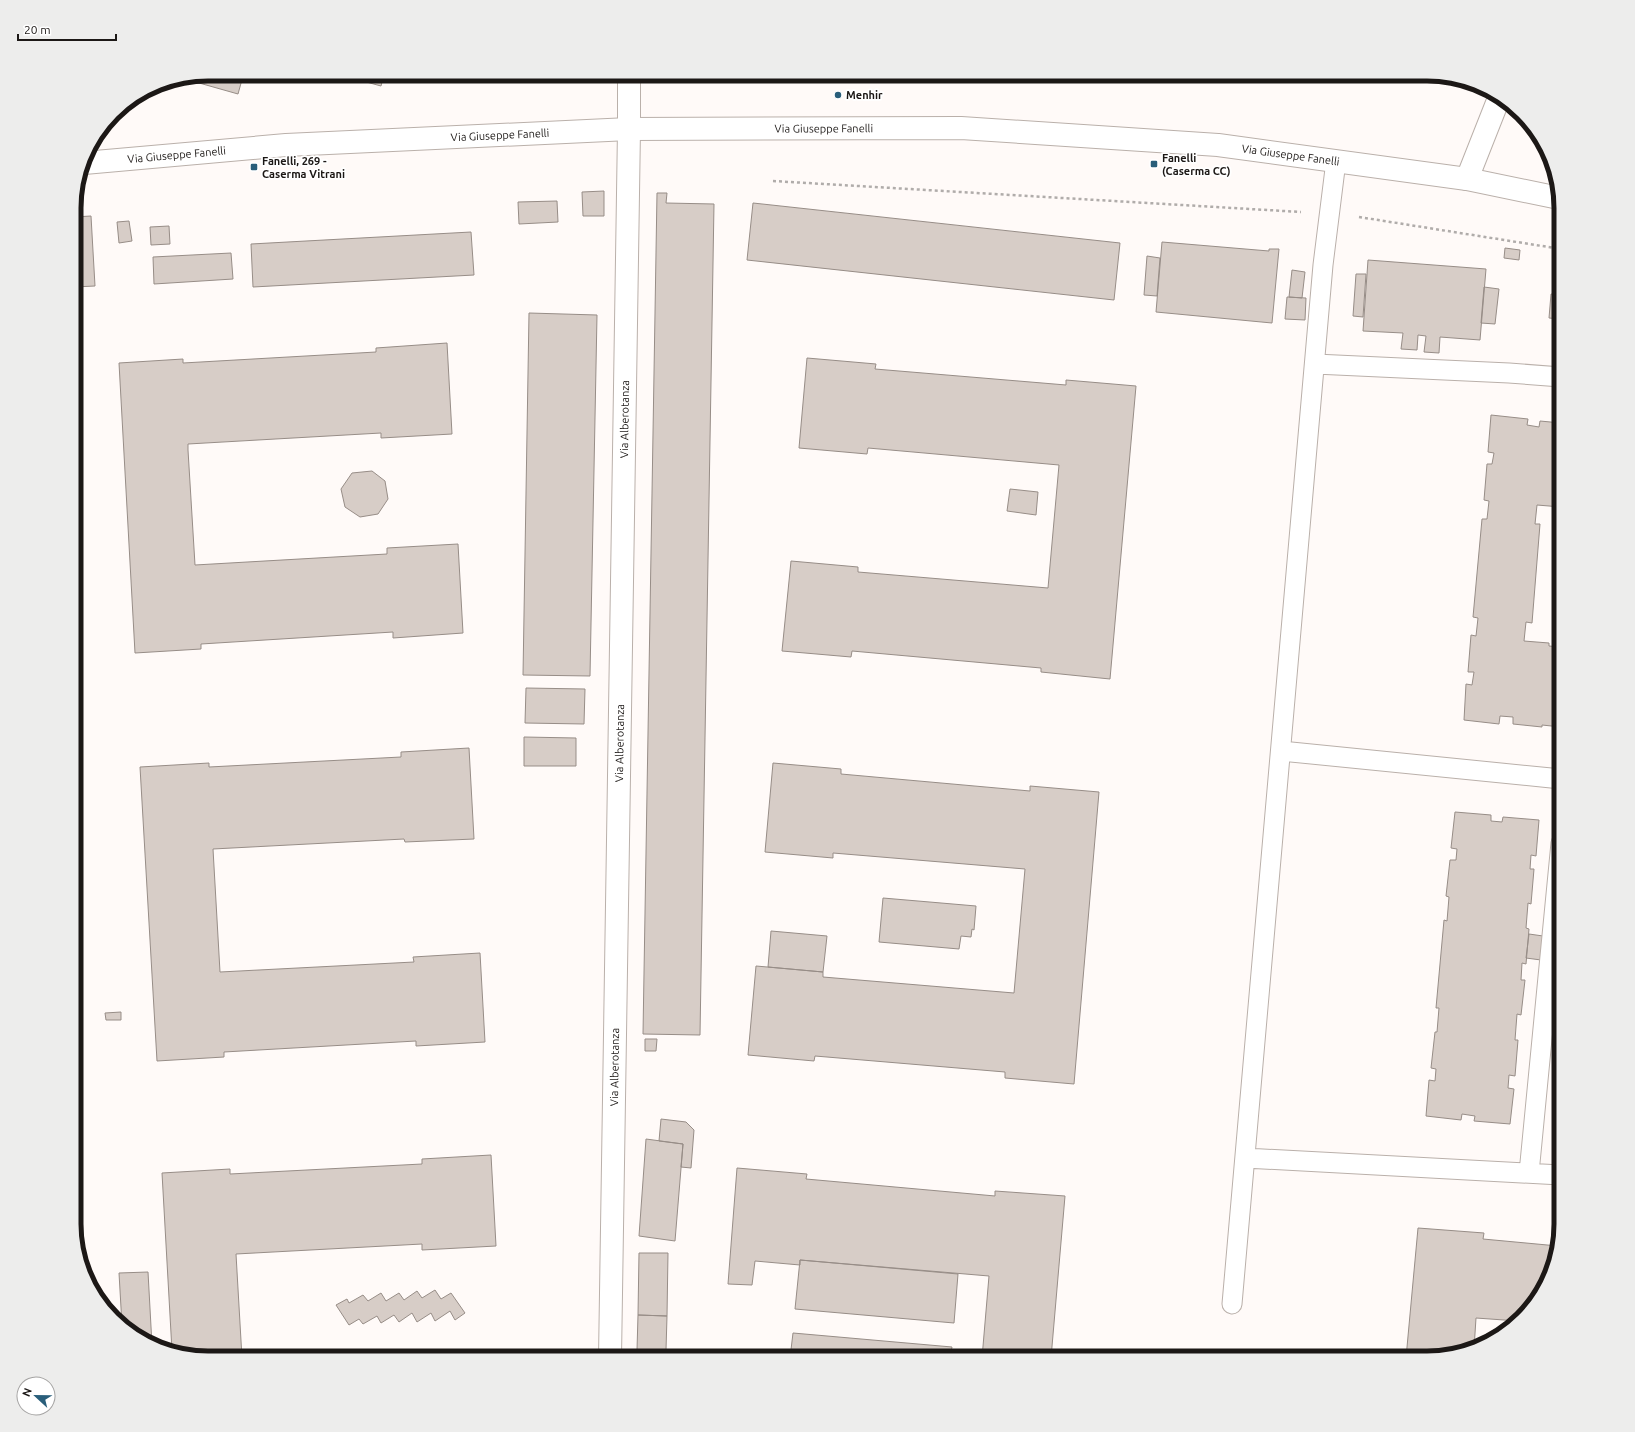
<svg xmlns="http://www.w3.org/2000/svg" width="1635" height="1432" font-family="Ubuntu,sans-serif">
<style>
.building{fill:#d7cdc7;stroke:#978d87}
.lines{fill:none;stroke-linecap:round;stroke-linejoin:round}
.service-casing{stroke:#bab0aa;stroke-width:21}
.minor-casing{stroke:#bab0aa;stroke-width:24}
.tertiary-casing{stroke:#bab0aa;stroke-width:24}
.path{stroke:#b0acaa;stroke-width:2.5;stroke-dasharray:3 3;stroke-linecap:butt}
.service{stroke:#fff;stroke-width:19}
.minor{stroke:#fff;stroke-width:22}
.tertiary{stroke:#fff;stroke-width:22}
.poi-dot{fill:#295e7a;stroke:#fff;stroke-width:1.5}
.labels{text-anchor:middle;stroke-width:3.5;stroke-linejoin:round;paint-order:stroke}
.poi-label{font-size:11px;font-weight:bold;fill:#1c1816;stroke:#fff;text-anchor:start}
.street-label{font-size:11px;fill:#1c1816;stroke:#fff}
.rim{fill:none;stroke:#1c1816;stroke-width:5}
</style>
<rect width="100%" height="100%" fill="#fffaf8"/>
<path class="building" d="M208,74H247L246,77L243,76L238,94L185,79Z
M337,74H384L381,86Z
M519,74H570V75L550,76L551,79L521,80V77H519Z
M604,191V216H583L582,192Z
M657,193H667L666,203L714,204L700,1035L643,1034Z
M557,201L558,222L519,224L518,202Z
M753,203L1120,243L1114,300L747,260Z
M91,216L95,286L74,287V217Z
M129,221L132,241L119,243L117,222Z
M169,226L170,244L151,245L150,227Z
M471,232L474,275L253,287L251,244Z
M1162,242L1269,251V249H1279L1272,323L1156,312Z
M1505,248L1520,250L1519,260L1504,258Z
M231,253L233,279L154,284L153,257Z
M1147,256L1160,258L1157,296L1144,295Z
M1368,260L1486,269L1480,340L1440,337L1439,353L1424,352L1426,336L1418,335L1417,350L1401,349L1403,333L1363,331Z
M1292,270L1305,272L1302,298L1289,297Z
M1356,274H1366L1363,317L1353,316Z
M1484,287L1499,289L1495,324L1481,323Z
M1551,294L1561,295V319L1549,318Z
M1287,297L1306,298L1305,320L1285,319Z
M529,313L597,315L590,676L523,675Z
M447,343L452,434L381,438V433L188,444V450L195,565L387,554V548L458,544L463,633L393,638V632L201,644V649L135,653L119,363L183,359V363L376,352V348Z
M807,358L876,364L875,369L1066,385V380L1136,386L1110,679L1041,672V668L852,651L851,657L782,651L791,561L858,567V572L1048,588L1059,465L868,448L867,454L799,448Z
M1491,415L1528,419L1527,425L1539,427L1540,421L1561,423V507L1537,505L1535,524H1540L1532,623L1526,622L1524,641L1549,643V646L1561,647V727L1542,725V727L1513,724V717L1500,716L1499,724L1464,720L1466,684L1472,685L1474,672H1468L1471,635L1476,636L1478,618L1473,617L1482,519H1487L1489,501L1484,500L1487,464H1492L1494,453L1488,452Z
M372,471L385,481L388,499L378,514L360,517L345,507L341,489L352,473Z
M1010,489L1038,492L1036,515L1007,511Z
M526,688L585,689L584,724L525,723Z
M524,737L576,738V766H524Z
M469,748L474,839L405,842L404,839L213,849L220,972L414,962L413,957L480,953L485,1042L416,1046V1041L224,1052V1057L157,1061L140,767L209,763V767L401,757V752Z
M773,763L841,769V774L1030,791V786L1099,792L1074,1084L1005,1078V1072L815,1056L814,1061L748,1055L756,966L823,972V977L1014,993L1025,869L833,853V858L765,852Z
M1455,812L1491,815V821L1502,822L1503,817L1539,820L1536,856L1531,855L1530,869H1534L1531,904L1528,903L1526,928L1529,929L1526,964L1522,963L1521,980H1525L1521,1015L1517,1014L1515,1040H1518L1515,1076L1509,1075L1508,1088L1514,1089L1510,1124L1474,1121L1475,1116L1462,1114L1461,1120L1426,1116L1429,1080L1435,1081L1436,1069L1431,1068L1435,1032H1437L1439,1008H1436L1444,920L1447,921L1449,897L1446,896L1450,860H1456L1457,849L1451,848Z
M883,898L976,906L974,930L972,929L971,937L961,936L959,949L879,942Z
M771,931L827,936L823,972L768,967Z
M1529,934L1543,936L1541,960L1526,958Z
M121,1012V1020H106L105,1013Z
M645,1039H657L656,1051H645Z
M661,1119L686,1122L694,1130L691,1168L681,1167L683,1144L659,1141Z
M646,1139L683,1144L675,1241L639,1236Z
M491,1155L496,1246L422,1250V1244L236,1254L242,1358H208L172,1351L162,1173L230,1169V1174L422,1164V1159Z
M737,1168L807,1174L806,1179L995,1196V1191L1065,1196L1051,1358H982L989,1276L800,1260V1265L755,1261L752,1285L728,1284Z
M1418,1228L1484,1233L1483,1239L1558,1246L1551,1275L1522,1319L1518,1321L1476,1318L1474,1349L1427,1358H1406Z
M639,1253H668L667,1316L638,1315Z
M800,1260L958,1274L954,1323L795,1309Z
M148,1272L152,1345L122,1325L119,1273Z
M435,1290L441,1299L451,1293L465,1313L455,1320L450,1311L435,1321L431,1313L417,1322L412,1313L399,1322L394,1315L381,1323L377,1316L363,1324L359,1319L349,1325L336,1305L347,1299L349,1303L363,1295L368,1301L381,1293L386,1301L399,1293L404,1300L417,1291L422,1298Z
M638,1315L667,1316L666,1350H637Z
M793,1333L952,1347L950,1358H790Z"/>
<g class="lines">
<g class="service-casing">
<path id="service" d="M1315,364L1509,373L1561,377
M1281,751L1561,779
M1245,1158L1561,1175
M1529,1173L1561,843
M1232,1304L1323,265L1336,161"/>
</g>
<g class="minor-casing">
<g id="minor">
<path d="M1467,179L1499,98"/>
<path id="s1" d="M610,1358L629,129V74"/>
</g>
</g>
<g class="tertiary-casing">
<g id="tertiary">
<path id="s2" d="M84,163L286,145L629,129L961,128L1218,145L1467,179L1559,198"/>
</g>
</g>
<path class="path" d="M773,181L1301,212
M1359,217L1561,249"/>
<use href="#service" class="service"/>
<use href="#minor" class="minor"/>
<use href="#tertiary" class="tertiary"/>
</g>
<g class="poi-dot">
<circle cx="838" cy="95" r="4"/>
<rect x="1150" y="160" width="8" height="8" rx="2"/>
<rect x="250" y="163" width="8" height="8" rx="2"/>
</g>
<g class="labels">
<g class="poi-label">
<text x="846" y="99">Menhir</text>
<text x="1162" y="162">Fanelli<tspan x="1162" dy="13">(Caserma CC)</tspan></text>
<text x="262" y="165">Fanelli, 269 -<tspan x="262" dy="13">Caserma Vitrani</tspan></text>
</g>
<g class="street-label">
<text dy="4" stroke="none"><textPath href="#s2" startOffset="741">Via Giuseppe Fanelli</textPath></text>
<text dy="4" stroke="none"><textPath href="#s2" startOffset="417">Via Giuseppe Fanelli</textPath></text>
<text dy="4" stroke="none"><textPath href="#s2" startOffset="93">Via Giuseppe Fanelli</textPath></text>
<text dy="4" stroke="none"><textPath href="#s2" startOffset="1209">Via Giuseppe Fanelli</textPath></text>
<text dy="4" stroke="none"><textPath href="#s1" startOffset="939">Via Alberotanza</textPath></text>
<text dy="4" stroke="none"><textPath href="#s1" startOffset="615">Via Alberotanza</textPath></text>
<text dy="4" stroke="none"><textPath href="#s1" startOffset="291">Via Alberotanza</textPath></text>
</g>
</g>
<path d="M0 0H1635V1432H0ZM208 81H1427A127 127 0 0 1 1554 208V1224A127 127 0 0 1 1427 1351H208A127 127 0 0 1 81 1224V208A127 127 0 0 1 208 81Z" fill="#ededec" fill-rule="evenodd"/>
<path class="rim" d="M208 81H1427A127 127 0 0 1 1554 208V1224A127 127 0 0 1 1427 1351H208A127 127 0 0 1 81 1224V208A127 127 0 0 1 208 81Z"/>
<g transform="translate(36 1396) rotate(292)"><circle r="19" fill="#ffffff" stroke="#a4a3a2"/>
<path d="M0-3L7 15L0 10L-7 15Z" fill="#295e7a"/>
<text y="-6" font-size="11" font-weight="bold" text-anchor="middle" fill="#1c1816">N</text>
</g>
<path d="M18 34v6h98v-6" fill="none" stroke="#1c1816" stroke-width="2"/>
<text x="24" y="34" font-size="12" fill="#1c1816" stroke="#ffffff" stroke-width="3" paint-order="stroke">20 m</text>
</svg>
